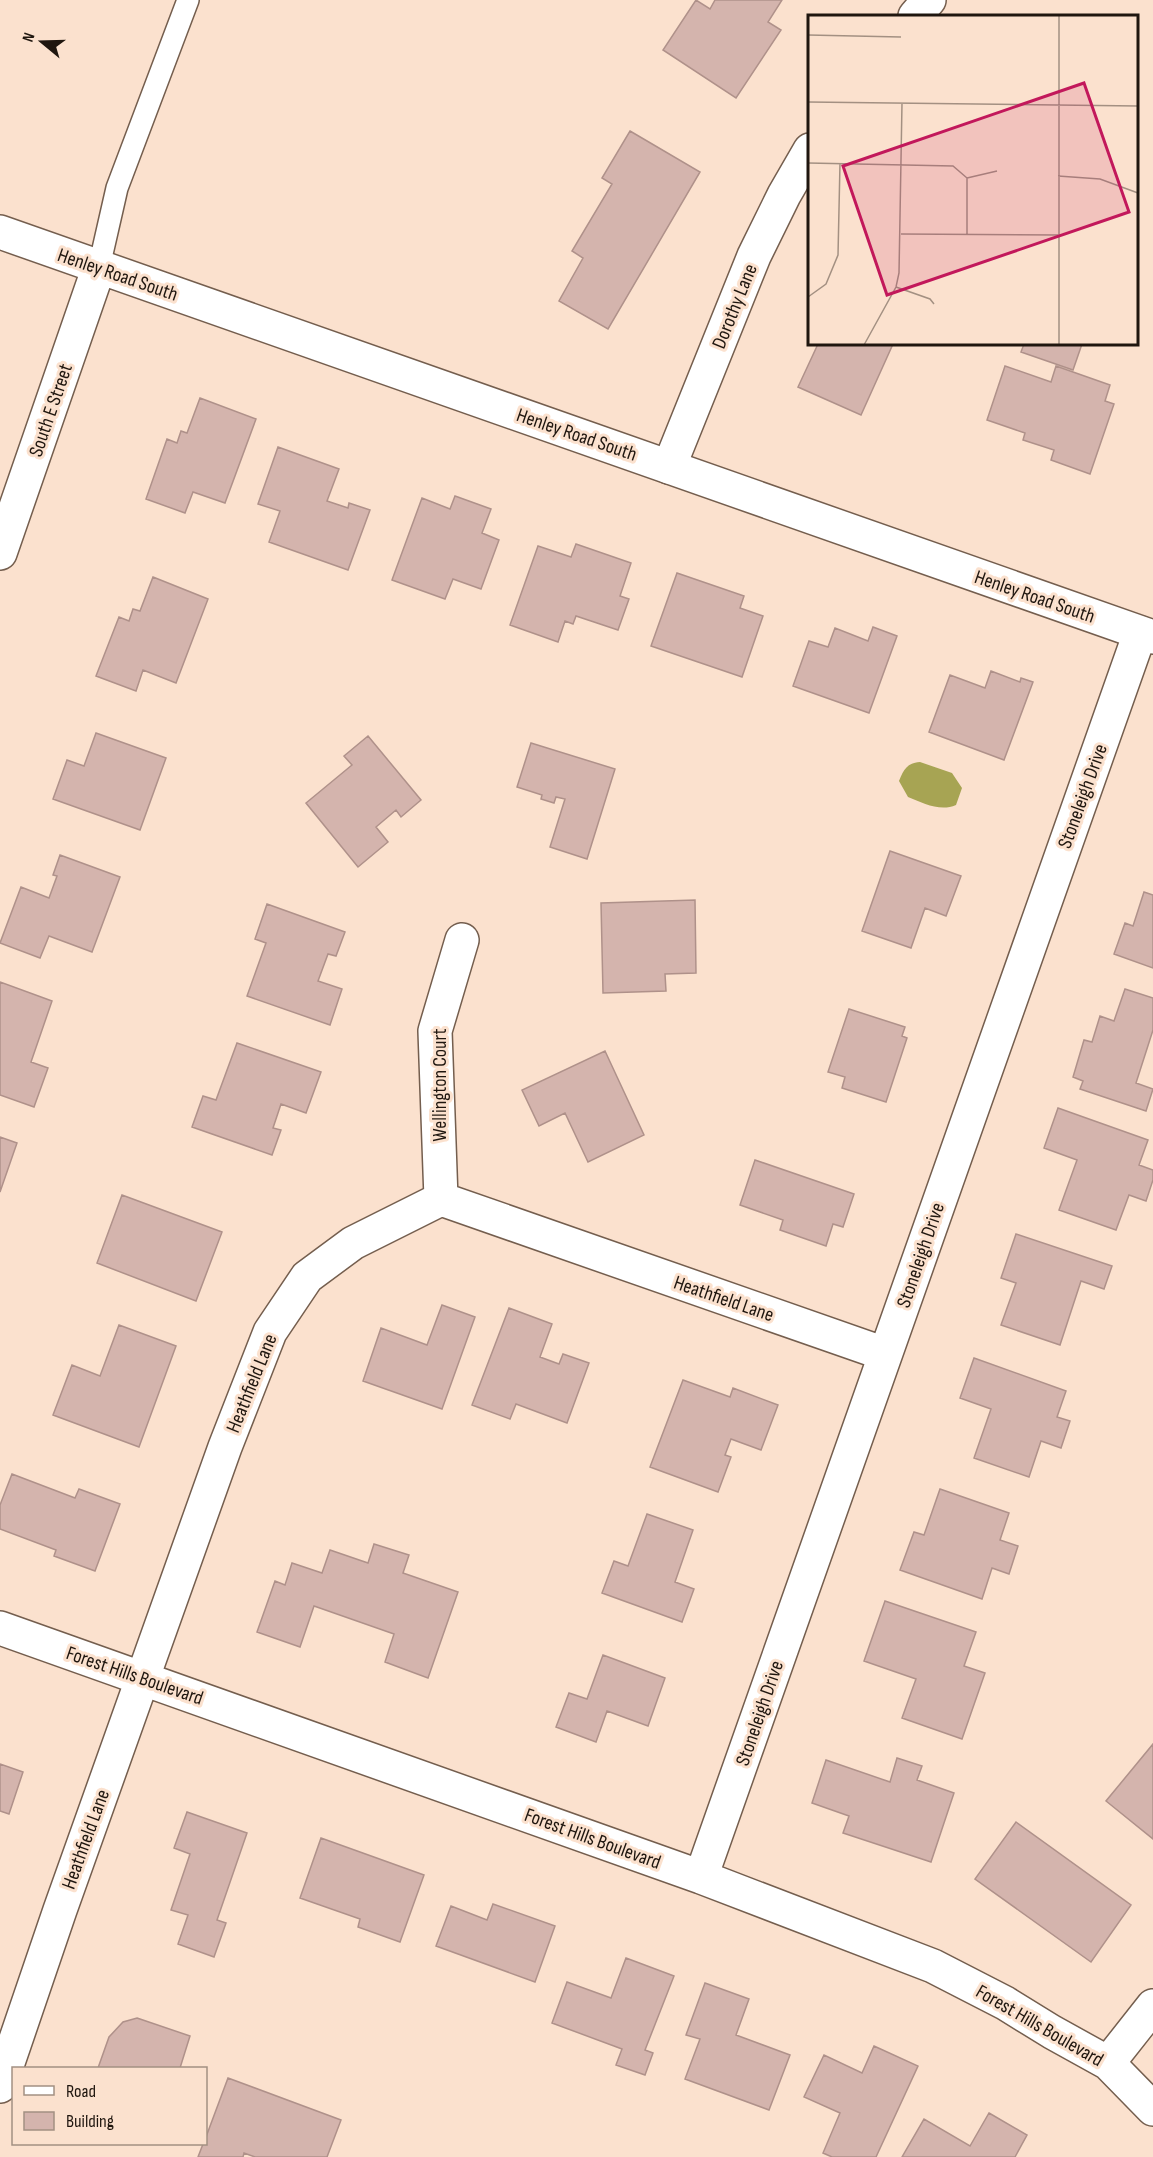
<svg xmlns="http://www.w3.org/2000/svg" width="1153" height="2157" font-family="'Sofia Sans Condensed',sans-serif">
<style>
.water{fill:#a7a453}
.building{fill:#d4b4ad;stroke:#af918a;stroke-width:1.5}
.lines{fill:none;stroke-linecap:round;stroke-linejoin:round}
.lane-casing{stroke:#745e4e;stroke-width:24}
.street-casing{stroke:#745e4e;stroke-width:36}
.secondary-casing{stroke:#745e4e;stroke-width:36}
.lane{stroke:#fff;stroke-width:21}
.street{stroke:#fff;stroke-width:33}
.secondary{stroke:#fff;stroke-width:33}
.labels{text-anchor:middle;stroke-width:6;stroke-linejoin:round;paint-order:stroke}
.street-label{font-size:20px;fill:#1f160f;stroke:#fbe1ce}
.inset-road{fill:none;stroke:#a39082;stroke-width:1.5}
.view{fill:#c2185b;fill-opacity:0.15;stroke:#c2185b;stroke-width:3}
.inset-edge{fill:none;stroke:#1f160f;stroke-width:3}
</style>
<rect width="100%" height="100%" fill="#fbe1ce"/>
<path class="water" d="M920,762L952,773L962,788L956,805C940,812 923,803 908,797L899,781C904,769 907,763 920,762Z"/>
<path class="building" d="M696,0L710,9L715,0H782L768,22L781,30L736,98L663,50Z
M630,131L700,172L608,329L559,301L583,258L572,251L612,184L602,178Z
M818,344H893L861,415L798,387Z
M1024,344H1082L1073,370L1021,352Z
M1005,366L1051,382L1056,366L1110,385L1105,401L1114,404L1090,474L1051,460L1054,450L1023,440L1025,433L987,420Z
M200,398L256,419L225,503L193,492L185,513L146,499L167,439L177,443L181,431L187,433Z
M278,447L339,469L327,501L348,508L349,503L370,510L348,570L269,542L280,511L258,504Z
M455,496L491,509L482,533L499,540L481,589L453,579L445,599L392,580L422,498L450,509Z
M576,544L631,563L620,596L629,599L618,630L576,616L573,624L565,621L558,642L510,625L538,546L571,557Z
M677,573L744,596L740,608L763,616L742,677L651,646Z
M153,577L208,599L176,683L143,670L136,691L96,676L119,617L129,621L133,609L140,611Z
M873,627L897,636L869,713L793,686L809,641L828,647L835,628L868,641Z
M991,671L1020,682L1021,678L1033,682L1004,760L929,732L950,675L985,688Z
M96,733L166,758L140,830L53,799L67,760L84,766Z
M368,736L421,800L401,817L396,810L376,827L388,842L358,867L306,803L352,765L344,756Z
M531,743L615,769L587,859L550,847L565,799L556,797L554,803L541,799L542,795L517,787Z
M890,851L961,876L946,916L925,908L911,948L862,931Z
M60,855L120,877L92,952L49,936L40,958L0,943L21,887L49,898L57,876L53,875Z
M1144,892L1153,895V968L1114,954L1125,923L1133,926Z
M695,900L696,973L665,974L666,991L603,993L601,903Z
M267,904L345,932L336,956L328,954L318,981L342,989L330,1025L247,996L266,943L255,939Z
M0,982L52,1001L31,1062L48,1068L34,1107L0,1095Z
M1125,989L1153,998V1030L1136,1083L1153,1089L1146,1111L1080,1089L1083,1081L1073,1077L1084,1040L1092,1042L1100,1016L1114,1021Z
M849,1009L905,1027L902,1036L907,1038L886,1102L842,1088L845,1077L828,1072Z
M237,1043L321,1072L306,1113L281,1104L273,1128L281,1130L272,1155L192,1127L203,1096L216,1100Z
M605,1051L644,1135L588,1162L565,1113L539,1126L522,1090Z
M1058,1108L1148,1140L1139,1165L1153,1170V1180L1146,1201L1129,1195L1116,1230L1059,1210L1077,1160L1044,1148Z
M0,1137L17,1143L0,1192Z
M755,1160L854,1194L843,1227L833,1224L826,1246L780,1230L783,1220L740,1205Z
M122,1195L222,1232L196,1301L97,1263Z
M1016,1234L1112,1266L1104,1289L1081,1281L1060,1345L1001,1325L1016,1283L1001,1278Z
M442,1305L475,1317L442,1409L363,1381L381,1328L427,1345Z
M509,1308L552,1324L540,1357L559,1364L563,1354L589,1363L567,1423L516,1404L510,1419L472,1405Z
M119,1325L176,1346L139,1447L53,1415L72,1365L100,1376Z
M974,1358L1066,1391L1057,1417L1070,1421L1061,1448L1041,1441L1029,1477L974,1458L991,1409L960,1398Z
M683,1380L730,1397L733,1388L778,1405L761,1450L731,1439L725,1455L731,1457L718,1492L650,1467Z
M12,1474L75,1498L79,1489L120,1504L95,1571L54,1556L56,1550L0,1529V1505Z
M940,1489L1009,1513L1000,1540L1018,1546L1009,1574L992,1568L982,1599L900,1570L914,1532L924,1535Z
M647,1514L693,1530L675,1582L694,1589L682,1622L602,1593L614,1561L628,1566Z
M374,1544L409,1555L403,1573L458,1592L428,1678L385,1662L394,1634L314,1606L300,1647L257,1632L275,1581L285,1585L292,1563L322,1573L330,1550L368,1563Z
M885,1601L976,1632L964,1666L985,1673L962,1739L902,1718L916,1679L864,1661Z
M603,1655L665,1678L648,1726L607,1711L596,1742L556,1727L569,1693L587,1699Z
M1153,1744V1839L1106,1801Z
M897,1758L922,1766L917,1780L954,1793L931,1862L843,1833L849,1816L812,1803L826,1760L890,1782Z
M0,1764L23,1772L9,1814L0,1811Z
M187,1812L247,1833L217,1920L226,1923L214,1957L178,1944L188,1915L171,1910L190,1854L174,1848Z
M1016,1822L1131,1905L1091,1962L975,1879Z
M321,1838L424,1875L400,1942L358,1927L360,1919L300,1898Z
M493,1904L555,1926L535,1982L436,1946L451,1906L487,1920Z
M626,1958L674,1976L645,2050L653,2053L645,2075L616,2065L622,2049L552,2023L567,1982L611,1998Z
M705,1983L749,1999L736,2035L790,2055L769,2110L685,2079L700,2039L686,2035Z
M137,2018L190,2036L180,2068H98L109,2037L123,2022Z
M874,2046L918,2066L876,2157H832L823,2153L840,2113L804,2097L824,2055L862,2073Z
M228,2078L341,2120L327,2157H255L244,2153L243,2157H198L203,2144H206V2137Z
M989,2113L1027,2135L1015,2157H902L924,2119L970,2146Z"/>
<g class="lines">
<g class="lane-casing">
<path id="lane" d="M99,267L117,188L188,0"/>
</g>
<g class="street-casing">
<path id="street" d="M915,16L929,0
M669,467L754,256L784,195L810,150
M441,1199L435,1031L462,940
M0,1628L701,1877L933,1966L1005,2003L1052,2032L1108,2063L1153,2109
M701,1877L1140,633
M1108,2063L1153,2006
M0,2086L60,1910L225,1447L270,1332L307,1277L353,1243L441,1199L885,1354"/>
</g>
<g class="secondary-casing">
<path id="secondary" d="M0,232L1153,637
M0,553L99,267"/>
</g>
<use href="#lane" class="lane"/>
<use href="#street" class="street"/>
<use href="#secondary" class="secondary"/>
</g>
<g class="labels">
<g class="street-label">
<text transform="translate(118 274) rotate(19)" y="7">Henley Road South</text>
<text transform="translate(734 306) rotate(-68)" y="7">Dorothy Lane</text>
<text transform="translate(50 410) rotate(-71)" y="7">South E Street</text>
<text transform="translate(577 434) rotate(19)" y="7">Henley Road South</text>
<text transform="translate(1035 596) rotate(19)" y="7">Henley Road South</text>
<text transform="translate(1082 796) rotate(-70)" y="7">Stoneleigh Drive</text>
<text transform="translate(439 1085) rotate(-90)" y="7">Wellington Court</text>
<text transform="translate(920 1255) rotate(-71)" y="7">Stoneleigh Drive</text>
<text transform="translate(724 1298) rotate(19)" y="7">Heathfield Lane</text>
<text transform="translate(251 1383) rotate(-68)" y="7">Heathfield Lane</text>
<text transform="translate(135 1675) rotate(19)" y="7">Forest Hills Boulevard</text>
<text transform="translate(759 1713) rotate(-71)" y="7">Stoneleigh Drive</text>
<text transform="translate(593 1838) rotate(20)" y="7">Forest Hills Boulevard</text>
<text transform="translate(85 1839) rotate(-70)" y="7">Heathfield Lane</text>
<text transform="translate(1040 2025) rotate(30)" y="7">Forest Hills Boulevard</text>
</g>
</g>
<g transform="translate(808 15)">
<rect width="330" height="330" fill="#fbe1ce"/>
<path class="inset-road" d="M0,20L93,22M0,87L330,91M0,148L145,151L159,163V219M250,161L292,164L330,178M159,163L189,156M93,219L250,220M88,272L122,284L126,289M0,282L18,269L30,240L32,148M56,330L88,272L91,258L94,88M251,330V0"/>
<path class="view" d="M276,68L321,197L79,280L35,151Z"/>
<rect width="330" height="330" class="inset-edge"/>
</g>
<rect x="12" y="2067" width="195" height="78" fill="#fbe1ce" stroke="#a39082" stroke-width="1.5"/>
<rect x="24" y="2086" width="30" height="9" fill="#ffffff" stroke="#a39082" stroke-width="1.5"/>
<text x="66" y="2097" font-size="18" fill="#1f160f">Road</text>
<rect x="24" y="2112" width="30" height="18" fill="#d4b4ad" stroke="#a39082" stroke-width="1.5"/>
<text x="66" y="2127" font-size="18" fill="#1f160f">Building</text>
<g transform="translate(42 42) rotate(289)" stroke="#fbe1ce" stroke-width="4.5" paint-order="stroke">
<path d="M0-4.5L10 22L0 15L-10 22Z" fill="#1f160f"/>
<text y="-9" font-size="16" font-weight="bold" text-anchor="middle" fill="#1f160f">N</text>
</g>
</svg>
